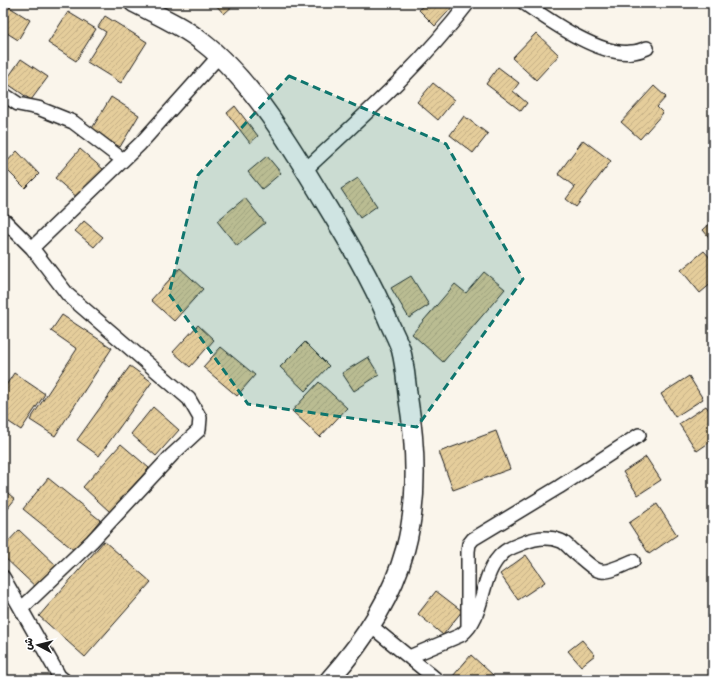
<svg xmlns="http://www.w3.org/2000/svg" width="716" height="683" font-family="Itim,'Playpen Sans Arabic',sans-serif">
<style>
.building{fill:url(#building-hatch);stroke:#1c1c1c}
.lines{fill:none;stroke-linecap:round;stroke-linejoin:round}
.street-casing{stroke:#1c1c1c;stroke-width:16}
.secondary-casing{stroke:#1c1c1c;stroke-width:21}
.street{stroke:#fff;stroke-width:13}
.secondary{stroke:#fff;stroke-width:18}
.marked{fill:#0f766e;fill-opacity:0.2;stroke:#0f766e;stroke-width:3;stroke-dasharray:8 5;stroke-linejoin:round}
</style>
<defs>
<pattern id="building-hatch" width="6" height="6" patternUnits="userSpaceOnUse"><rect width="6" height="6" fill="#e5cd9b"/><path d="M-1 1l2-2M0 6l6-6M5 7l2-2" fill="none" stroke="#c4af85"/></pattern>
</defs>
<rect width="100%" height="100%" fill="#faf5eb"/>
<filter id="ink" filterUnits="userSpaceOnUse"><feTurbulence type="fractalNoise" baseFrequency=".025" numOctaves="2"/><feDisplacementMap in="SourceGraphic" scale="8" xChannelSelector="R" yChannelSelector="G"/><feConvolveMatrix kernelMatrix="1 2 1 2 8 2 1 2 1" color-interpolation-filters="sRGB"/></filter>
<g filter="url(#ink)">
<path class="building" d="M3,3L30,20L18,40L7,33L3,41Z
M214,3H236L224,14Z
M425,3H456L435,26L419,10Z
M68,12L96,29L76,61L48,43Z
M105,16L147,42L121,83L87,62L106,32L98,27Z
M536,33L559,55L536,80L512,58Z
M21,59L48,77L31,100L5,82Z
M498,67L519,83L513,91L527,103L521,111L486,84Z
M433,83L454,100L438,120L417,102Z
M654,86L666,97L657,107L663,113L640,139L621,122Z
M111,97L139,115L120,147L91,130Z
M235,106L258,136L250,143L227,113Z
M464,116L488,134L473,153L450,135Z
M583,140L611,161L576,207L566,199L575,187L558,174Z
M80,149L104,170L79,199L55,178Z
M17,151L39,174L25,188L3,166Z
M267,156L281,173L262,189L248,172Z
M358,178L377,206L360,218L341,189Z
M245,198L265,223L237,246L217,221Z
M84,221L103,237L94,247L75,231Z
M713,221V242L703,230Z
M704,251L713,261V282L700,293L681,270Z
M180,268L203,289L174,321L151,300Z
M484,272L505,289L443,362L412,334L455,284L466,293Z
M411,276L429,305L409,318L391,288Z
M62,315L112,348L55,436L30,420L77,349L51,331Z
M198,325L214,340L190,367L173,352Z
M305,342L329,366L305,391L280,367Z
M221,347L255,375L237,396L203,367Z
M368,357L379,375L354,391L342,373Z
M130,366L152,382L99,456L77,440Z
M14,373L45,394L21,430L3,418V390Z
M689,376L703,399L675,417L661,394Z
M319,382L347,408L320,437L292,411Z
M706,406L713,416V440L697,451L679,424Z
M153,407L179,430L156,456L131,434Z
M496,431L510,469L453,490L439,452Z
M121,444L149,468L110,512L83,487Z
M646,457L661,480L638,495L623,472Z
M48,478L100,520L75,551L23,509Z
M3,489L15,499L3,514Z
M657,504L677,535L649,554L629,523Z
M19,530L59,568L39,590L3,556V547Z
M104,541L151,582L85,657L39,616Z
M526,555L545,582L518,600L500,574Z
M436,591L462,611L443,635L418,614Z
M582,640L595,655L581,666L568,651Z
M471,655L493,675L489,680H457L453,676Z"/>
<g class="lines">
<g class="street-casing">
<path id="street" d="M524,3C549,20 600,57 632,52C637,52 642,50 647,48
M3,94L18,104L38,108L73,122L123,160
M305,170C362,117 421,65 468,3
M3,221H5L32,248L68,295L189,399L200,418L199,430L172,455L92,541L21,609
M32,248L140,144L219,56
M3,577L59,676L64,680
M371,626L437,680
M468,628V551L469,544L473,539L559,487L639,435
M409,657L461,635C487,615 478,575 503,553C508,548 516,546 523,543C535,538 548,536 561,541C566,543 569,548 573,551C602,575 597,577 633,561"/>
</g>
<g class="secondary-casing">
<path id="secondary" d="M134,3C157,15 181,25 201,41C251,79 293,149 325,203C348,241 371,279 388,320C392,330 398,340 401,350C405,365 406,382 408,397C427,514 408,592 329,680"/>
</g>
<use href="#street" class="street"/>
<use href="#secondary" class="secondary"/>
</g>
</g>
<path class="marked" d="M289,76L446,144L523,279L417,427L248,404L169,294L198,175Z"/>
<rect width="716" height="683" fill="none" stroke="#fff" stroke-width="16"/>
<rect x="8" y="8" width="700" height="667" fill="none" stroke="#1c1c1c" stroke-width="1.5" filter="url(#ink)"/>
<g transform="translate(38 645) rotate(277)" stroke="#ffffff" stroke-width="3" paint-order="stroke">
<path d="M0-3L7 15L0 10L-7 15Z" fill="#1c1c1c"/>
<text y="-6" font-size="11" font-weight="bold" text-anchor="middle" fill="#1c1c1c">ش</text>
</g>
</svg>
